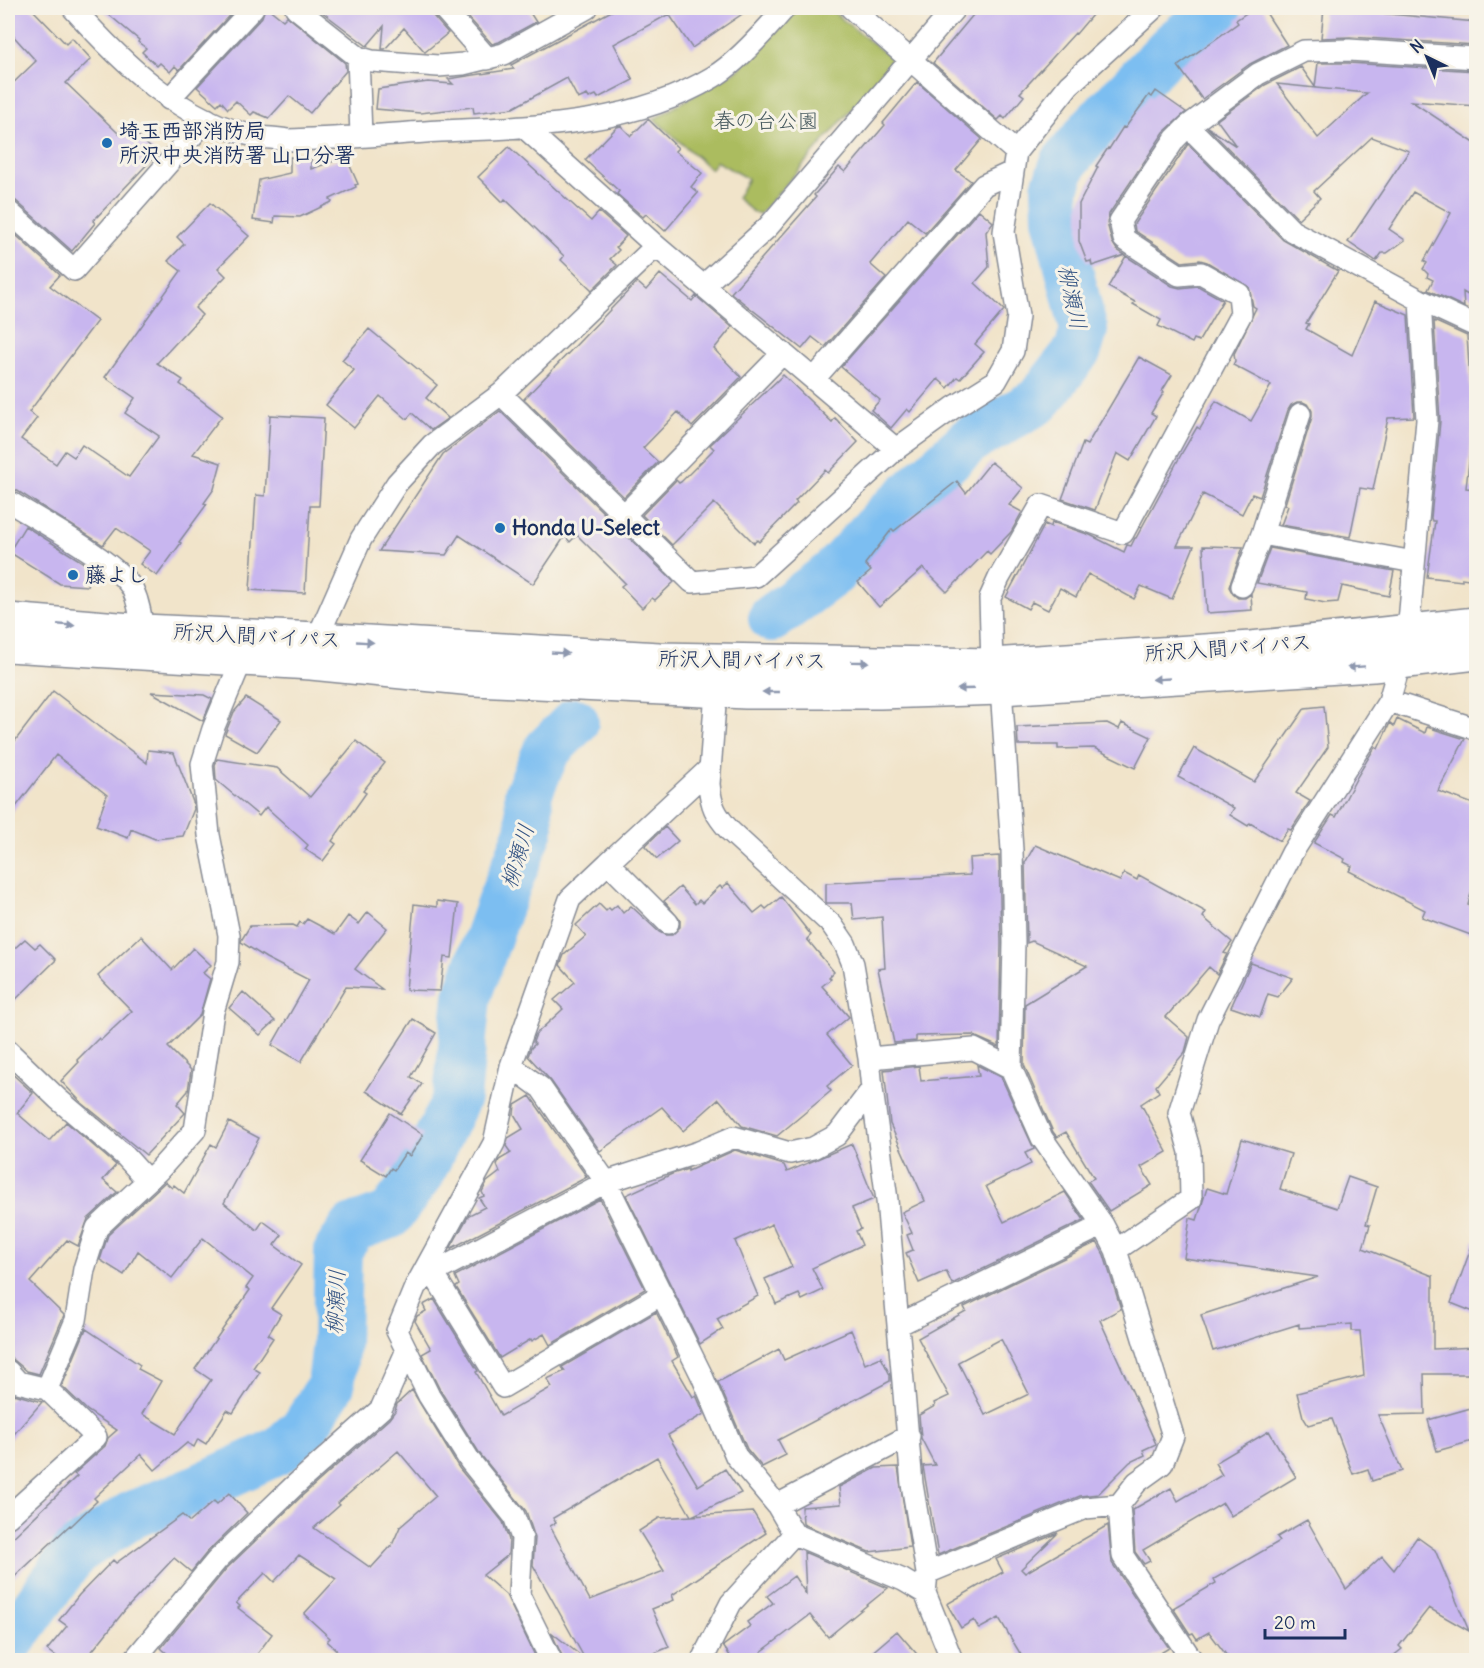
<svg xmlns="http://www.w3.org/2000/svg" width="1484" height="1668" font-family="Delius,'Klee One',sans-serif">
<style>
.green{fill:#abbc5f;stroke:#63765e;stroke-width:1.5}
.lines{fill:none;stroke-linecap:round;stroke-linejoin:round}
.river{stroke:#7bbef1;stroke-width:48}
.building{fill:#c8b6ef;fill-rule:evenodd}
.street-casing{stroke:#868a94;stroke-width:24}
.primary-casing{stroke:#868a94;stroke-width:36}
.street{stroke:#fff;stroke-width:21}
.primary{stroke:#fff;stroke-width:33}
.oneway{fill:#8d97ae}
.poi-dot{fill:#1f6fb2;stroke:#f7f3e8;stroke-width:2}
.labels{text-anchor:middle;stroke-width:6;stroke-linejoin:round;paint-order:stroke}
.park-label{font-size:21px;fill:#46595e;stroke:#f7f3e8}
.poi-label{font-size:21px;font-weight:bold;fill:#1b2f5e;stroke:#f7f3e8;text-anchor:start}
.street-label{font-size:21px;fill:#1b2f5e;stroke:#f7f3e8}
.water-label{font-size:22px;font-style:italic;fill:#335383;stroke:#f7f3e8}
</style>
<rect width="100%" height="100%" fill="#f7f3e8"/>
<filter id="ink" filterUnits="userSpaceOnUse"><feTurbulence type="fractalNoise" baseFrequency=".0167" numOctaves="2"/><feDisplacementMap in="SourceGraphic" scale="12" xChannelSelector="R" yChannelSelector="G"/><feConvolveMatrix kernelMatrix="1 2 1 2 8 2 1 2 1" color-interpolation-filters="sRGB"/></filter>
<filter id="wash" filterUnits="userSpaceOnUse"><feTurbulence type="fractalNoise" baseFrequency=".008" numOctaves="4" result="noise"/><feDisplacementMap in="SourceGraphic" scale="24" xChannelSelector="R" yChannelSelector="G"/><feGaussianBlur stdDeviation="1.35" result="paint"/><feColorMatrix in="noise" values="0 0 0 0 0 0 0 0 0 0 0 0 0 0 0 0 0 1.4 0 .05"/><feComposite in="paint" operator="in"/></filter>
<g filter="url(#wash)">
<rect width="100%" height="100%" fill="#f1e4ca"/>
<path class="green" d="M799,8H828L891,58L889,67L760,214L753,212L737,198L748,179L716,161L711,169L654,119L738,70Z"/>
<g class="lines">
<path class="river" d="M772,618L833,573L889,513L970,440L1038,401L1078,350L1084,330L1056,218L1055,188L1064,163L1093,128L1175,43L1218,8
M8,1645L75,1552L132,1515L194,1490L280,1450L305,1427L331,1385L336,1343L338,1250L353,1228L390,1215L421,1173L457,1097L467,997L501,901L530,829L528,794L547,750L575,722"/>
</g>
<g id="blocks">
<path class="building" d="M8,8H31L66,44L72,38L91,59L66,83L119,134L127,125L157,154L93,221L95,223L72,251L16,201L8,199V88L36,61L8,30Z
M101,8H236L179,70L175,66L170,72L160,63L157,66L142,52L146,48L138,42L139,40Z
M265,8H268L283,20L287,16L345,63L346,71L310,113L289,96L269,118L254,112L251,115L236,101L228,109L221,101L217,105L197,87L262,17Z
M324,8H431L433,16L448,33L425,52L404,28L385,49H382L384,26L367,46L321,11Z
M460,8H527L536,22L499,42L492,44Z
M617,8H751L692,48L669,14L614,44L633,80L598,98L596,95L589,98L587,95L578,99L567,78L513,108L474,113L473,107L420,113L376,109L378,89L428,82L453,84L448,79L514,69L511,65Z
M990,8H1098L1076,34L1075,33L1020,93L1024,96L1005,119L1002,116L998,120L933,63L978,9L985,14Z
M1254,8H1263L1287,45L1250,64L1202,99L1178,66L1238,23L1236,20Z
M1324,8L1476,22V45L1350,37L1321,38Z
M1318,63H1349L1476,71V106L1411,101L1476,144V300L1463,292L1464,307L1428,290L1433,280L1427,277L1428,274L1423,269L1427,263L1424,261L1451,213L1413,192L1389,229L1405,240L1387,253H1382L1376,261L1348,242L1409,151L1372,137L1314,191L1320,198L1298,219L1207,127L1236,146L1217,120L1265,85L1301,67L1315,87ZM1277,84L1316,88L1367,93L1318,138Z
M917,82L982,139L956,170L971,181L925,233L908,219L870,264L886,278L825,347L812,337L802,349L731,293L816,197L814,195L839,167L845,172L885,125L883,123Z
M1156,91L1186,112L1164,132L1109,214L1107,223L1112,242L1117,250L1125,255L1092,266L1091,261L1087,262L1079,241V204L1098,167L1096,166L1108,148L1109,149L1123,127L1125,128L1149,95L1152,97Z
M648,119L678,148L675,151L702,173L691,187L698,193L665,231L646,214L643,217L617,194L619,191L585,160L617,127L621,126L631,136Z
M1188,144L1283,240L1338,271L1306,323L1309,324L1306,329L1352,355L1375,301L1408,315L1414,417L1388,418L1373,490L1360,488L1350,537L1281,525L1288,506L1285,504L1312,417V411L1309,405L1303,402H1297L1291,405L1288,410L1260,497L1252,494L1242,514L1203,494L1177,546H1194L1172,599L1141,586L1134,599L1088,574L1076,597L1060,588L1048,610L1032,602L1028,609L1006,597L1045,524L1051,527L1052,522L1090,535L1124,552L1127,545L1131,546L1135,538H1136L1183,451L1197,427L1200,429L1216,401L1251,421L1271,385L1233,365L1235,361L1234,354L1256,308L1253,306L1249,287L1207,262L1200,260L1182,262L1135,231L1134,224Z
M509,147L591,221L599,212L626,236L616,247L619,250L610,259L617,265L592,290L561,260L564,256L505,199L503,202L478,177Z
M290,157L311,158V169L346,157L358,184L355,185L356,187L330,199L332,202L300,217L275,216L274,223L253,220L259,180L290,173Z
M210,203L249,236L218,268L226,276L195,308L202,315L157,363L183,380L180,384L222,416L193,454L221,463L214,489L204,503L207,504L179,542L181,543L157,576L140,564L150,551L116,528L103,545L8,485V228L60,275L50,286L97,321L29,412L37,418L21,439L56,464L65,451L74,457L82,445L129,477L159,436L125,413L135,398L105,377L181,271L168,261L184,244L177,237Z
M979,210L993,222L986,232L989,267L975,283L1004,310L975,344L984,352L960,379L957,377L948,388L938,379L910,412L907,409L891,428L871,410L880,400L841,367Z
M1126,256L1172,286L1180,288L1198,286L1223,300L1199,341L1194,339L1192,343L1158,326L1161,320L1133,304L1135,302L1108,287Z
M660,274L692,301L696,296L732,327L714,349L741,377L692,427L678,412L643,448L658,462L624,497L524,399L637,282L646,290Z
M1434,321L1467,336L1473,427L1466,488L1476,489V580L1462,578V581L1427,577L1435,521H1432L1431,518L1440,421Z
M369,329L437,385L426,398L448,418L431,430L412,413L407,419L380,396L354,428L326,405L354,370L342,360Z
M1139,357L1172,375L1162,391L1164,392L1151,413L1156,416L1130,461L1117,453L1095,510L1062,499L1083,443L1087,445Z
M783,375L832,422L835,418L858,442L828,473L825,470L795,501L797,503L759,542L757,540L754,543L714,503L672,545L642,515L676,480L679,483L681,482L714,449L710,445Z
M500,411L674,582L655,600L652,598L642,608L621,586L625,583L577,535L570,542L565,536L533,584L459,535L446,555L379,551L443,454Z
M270,415L324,418L319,506H310L305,593L250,590L256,495L265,496Z
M991,462L1023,488L1009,505L1022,512L1011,532L990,554L987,551L947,592L923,568L879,607L858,582L871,571L865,564L892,529L894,531L957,481L966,493Z
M25,526L92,568L91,581H88L87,586L60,584L9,552Z
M1203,546L1243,547L1229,587L1233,594L1238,598H1245L1251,594L1252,610L1207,613Z
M1270,548L1394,571L1389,596L1342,586L1338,602L1325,603L1306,599L1307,592L1257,583Z
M53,691L147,763L148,750L174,753L193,802L194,809L183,836L155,839L131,829L128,838L96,826L107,795L56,755L8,817V750Z
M151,692L204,695L212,699L203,721Z
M246,698L281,720L257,752L225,734L234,712Z
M1324,706L1328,747L1296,793L1310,801L1291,830L1288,829L1280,841L1250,823L1248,826L1230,815L1234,808L1178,777L1194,748L1254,782L1305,708Z
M1397,719L1425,733L1427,727L1465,739L1438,791L1476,805V874L1468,905L1476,908V937L1422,917L1425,910L1349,871L1352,866L1344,862L1345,859L1314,843L1332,815L1336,817L1357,777L1375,747L1378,749L1390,723L1394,726Z
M1107,723L1119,729L1122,723L1151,737L1135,768L1094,748L1058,749V745H1018L1017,727Z
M356,741L385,763L363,791L366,793L332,841L336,844L323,861L305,849L308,845L266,807L259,816L216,780L215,765L217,759L277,768L310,797Z
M665,827L678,841L657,859L645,846Z
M1035,845L1120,881L1124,873L1137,880L1139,875L1206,912L1203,917L1232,942L1224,953L1227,954L1217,974L1209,967L1166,1017L1189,1037L1185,1052L1156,1086L1159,1092L1141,1104L1167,1152L1141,1167L1152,1185L1109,1211L1088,1181L1094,1178L1066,1132L1057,1137L1053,1132L1024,1065L1025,1004L1087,966L1032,941L1027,943L1025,863Z
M999,856L1001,943L999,1047L974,1036V1035L916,1036V1041L894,1043L878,969L885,968L882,917L854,920L852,903H826V883L970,875L969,858Z
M728,883L754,913L763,906L766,909L781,897L811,935L807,939L834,972L829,977L831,979L822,986L849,1017L827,1035L852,1065L827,1086L831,1091L777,1136L742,1126L719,1099L683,1131L662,1107L600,1151L551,1081L528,1056L531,1048L535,1044L533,1042L536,1034L563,1009L554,1000L575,982L560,965L564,955L586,936L576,925L599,904L606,911L609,908L611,910L617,905L623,913L631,906L659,932L665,935H672L680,927V920L664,901L680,887L695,904L699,900L702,903L720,886L722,888Z
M437,901L458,904L452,958L444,957L440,991L406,990L414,904L437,907Z
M368,912L387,928L355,969L382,989L346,987L301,1062L272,1045L309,980L266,958L241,942L242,939L250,926L293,925L297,927L300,922L303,924L307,919L335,934L348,916L359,924Z
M141,936L172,970L193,948L211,965L203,973L210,979L200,1015L168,1047L191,1070L188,1091L177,1104L185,1113L146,1155L82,1103L61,1081L79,1062L77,1060L99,1038L101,1040L132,1011L98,976Z
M25,939L35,948L40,944L56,960L8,1007V948L16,947Z
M1251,963L1293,978L1278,997L1268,994L1260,1017L1231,1007Z
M243,992L275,1021L260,1035L229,1008Z
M413,1019L436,1033L411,1077L422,1084L401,1114L366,1091Z
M977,1065L1001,1077L1034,1149L1025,1153L1031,1164L986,1186L1004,1222L1065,1192L1084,1220L952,1284L946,1271L919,1283L906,1253L913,1250L907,1235L912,1233L902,1212L925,1201L890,1124L884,1070L919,1066L921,1081L979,1076Z
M8,1070L33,1093L17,1113L49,1141L66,1122L116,1165L103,1180L117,1192L88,1219L78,1246L67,1240L30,1282L64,1315L39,1374L27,1371L8,1355Z
M530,1096L587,1177L450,1249L469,1215L485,1207L479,1198L484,1196L482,1192L487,1182L500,1172L497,1165L499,1160L511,1153L506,1146L508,1138L523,1129L514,1114L515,1105Z
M390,1113L423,1135L410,1156L405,1153L394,1170L391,1168L386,1176L360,1160Z
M229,1122L259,1138L224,1203L257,1230L263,1221L282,1235L274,1245L301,1265L271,1308L281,1314L268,1335L273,1338L253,1368L260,1372L233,1413L227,1410L206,1444L198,1439L194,1447L187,1443L155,1470L141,1454L94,1498L97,1501L71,1526L70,1525L8,1583V1542L77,1476L74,1474L105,1446L108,1438L117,1430L88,1411L62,1386L86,1329L140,1365L138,1369L161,1381L142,1414L175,1434L211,1380L195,1369L250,1290L246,1288L253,1278L203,1238L172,1278L138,1251L124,1275L100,1260L108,1235L165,1182L172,1188L174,1185L184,1193L211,1144L216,1147Z
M1242,1139L1291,1154L1280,1189L1337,1208L1348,1177L1377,1187L1366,1224L1370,1225L1363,1248L1433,1276V1349L1476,1347V1374H1424L1425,1414L1378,1415L1402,1471L1372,1481L1368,1469L1353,1474L1332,1419L1308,1425L1303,1417L1297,1393L1364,1376L1360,1331H1352V1324L1299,1328V1324L1213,1351L1201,1315L1318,1277L1184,1258L1190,1218L1197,1220L1207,1188L1226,1194Z
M852,1144L874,1199L852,1208L861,1229L856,1231L862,1245L812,1268L823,1290L802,1300L799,1294L776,1304L765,1279L792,1267L772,1224L735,1241L758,1296L717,1319L723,1329L700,1344L626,1195L672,1174L688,1169V1171L735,1150L784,1165L787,1172Z
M600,1199L645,1289L550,1345L544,1334L532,1341L531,1339L500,1358L456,1287L459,1285L455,1276Z
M1474,1240L1476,1241V1313L1451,1303Z
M1097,1242L1104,1255L1121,1309L1100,1320L1156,1444L1143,1450L1145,1455L1130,1462L1098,1494L1080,1496L938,1555L923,1466L935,1465L921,1438L919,1415L935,1406L934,1403L949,1396L918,1338L966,1311L964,1307ZM1001,1339L1029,1394L985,1415L958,1362Z
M434,1299L478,1371L476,1372L501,1416L552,1387L547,1379L565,1371L562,1367L656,1312L678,1357L672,1361L693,1397L696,1395L704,1414L668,1435L698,1486L725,1469L741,1493L692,1516L753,1512L766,1533L672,1595L674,1600L652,1609L669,1647L638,1660H564L551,1632L585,1659L533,1565L535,1538L526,1511L480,1454L440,1390L422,1354L431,1349L415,1321L417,1316L426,1311L423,1305ZM657,1457L691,1516L659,1518L639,1531L664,1571L590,1600L550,1526L556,1523L553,1518Z
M851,1330L865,1364L881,1357L890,1375V1381L778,1440L786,1455L762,1467L747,1449L718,1382L779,1349L784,1360Z
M412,1390L459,1468L503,1522L509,1540L508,1555L483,1575L506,1595L537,1660H347L327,1641L330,1638L304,1614L336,1579L299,1555L274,1582L265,1573L236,1603L240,1606L238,1608L272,1634L253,1660H174L161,1648L226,1569L303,1495L389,1419L395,1411L397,1404ZM398,1451L436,1496L400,1527L392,1545L371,1568L314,1528L340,1505L338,1503Z
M14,1394L42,1402L8,1441V1401Z
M1471,1408L1476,1428V1440L1437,1451L1428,1420Z
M1269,1431L1296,1477L1231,1516L1223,1503L1143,1550L1150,1561L1144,1564L1135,1552L1132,1510L1171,1488L1178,1501L1222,1475L1215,1463Z
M898,1467L910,1547L869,1552L803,1524L802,1507L841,1504L839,1487L876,1468Z
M229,1493L247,1513L208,1551L191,1572L174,1558L125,1610L85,1660H60L47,1650L67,1626L59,1620L79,1595L113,1560L116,1563L182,1515L190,1522L214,1501L217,1504Z
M1307,1520L1346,1589L1382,1556L1394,1570L1417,1537L1435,1550L1469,1631L1429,1608L1399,1646L1402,1649L1388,1660H1230L1209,1632L1197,1639L1193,1633L1190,1634L1173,1608L1216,1583L1214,1579L1280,1541L1277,1537Z
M1108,1525L1112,1563L1169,1648L1149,1660H1024L999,1618L979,1629L974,1620L961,1628L947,1604L1003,1572L996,1559L1058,1533L1021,1569L1025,1573Z
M804,1552L888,1588L828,1637L810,1615L761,1652L768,1660H733L723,1646L750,1626L747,1622L773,1603L767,1596L794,1576L806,1594Z
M897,1631L922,1660H863Z"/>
</g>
</g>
<g filter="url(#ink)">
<use href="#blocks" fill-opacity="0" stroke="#868a94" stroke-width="1.5"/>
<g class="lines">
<g class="street-casing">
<path id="street" d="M73,8C120,61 182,122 255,136C265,138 276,138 287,140C338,139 389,134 441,131C533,127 632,126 713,77C737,63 767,29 785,8
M296,8L358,57L372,61L438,66L463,64L504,54L587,8
M443,8L488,59
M851,8L1016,152
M358,57L361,135
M169,99L253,8
M1188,126L1292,231L1420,300L1476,326
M525,128L656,246L896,449
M8,211L74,270L207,119
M704,285L768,227L955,8
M814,379L984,185L1012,172
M501,394L692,582L756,576L896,449L953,408L996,381L1013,351L1018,316L1004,232L1016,152L1069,85L1154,8
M8,501C35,518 121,564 133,590C139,603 141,617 143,631
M624,515L783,353
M1262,534L1414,562
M1242,586L1262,534L1300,414
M1408,633L1427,420L1420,300
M317,639L361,539L397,483L432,445L501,394L656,246
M992,665L990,598L999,578L1041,505L1123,533L1241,314L1239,294L1201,273L1179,275L1124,239L1120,221L1175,139L1188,126L1258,74L1304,51L1349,50L1476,58
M717,679L709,784C711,806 715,814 730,831L832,925L845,944L853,964L869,1058L872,1089L887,1200L912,1484L927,1573L925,1593L952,1660
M1001,688L1012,850L1014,943L1011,1068L1042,1138L1103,1225L1116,1250L1173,1436L1162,1464L1137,1482L1119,1505L1123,1556L1192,1660
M1389,701L1476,729
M608,863L709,769
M8,1051L58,1099L125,1156L147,1180
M869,1058L974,1049L1011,1068
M511,1066L541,1088L606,1182L702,1376L736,1456L777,1505L909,1436
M1116,1250L1191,1199L1190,1152L1179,1113L1208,1020L1292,853L1389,701L1400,663
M433,1273L503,1387L662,1294
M418,1282L494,1143L511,1066L570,899L608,863L668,923
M898,1325L1103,1225
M8,1371L18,1382L47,1389L96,1437L8,1517
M47,1389L76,1320L84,1269L97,1228L159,1170L195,1130L213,1012L228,962L229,935L209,835L202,764L213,729L242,659
M777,1505L794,1534L903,1580L925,1593
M927,1573L1085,1508L1119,1505
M134,1660L217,1560L294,1486L381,1409L406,1352
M551,1660L519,1595L522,1538L514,1516L470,1461L429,1396L397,1331L416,1285L433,1273L606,1182L699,1152L734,1137L790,1153L813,1148L837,1135L872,1089
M702,1660L731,1603L794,1534"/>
</g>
<g class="primary-casing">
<path id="primary" d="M8,620L143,631L317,639L659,659L992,665L1251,648L1476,624
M8,645L311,663L474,679L746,692H880L1001,688L1373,665L1476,653"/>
</g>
<use href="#street" class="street"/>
<use href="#primary" class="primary"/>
</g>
<defs><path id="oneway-solid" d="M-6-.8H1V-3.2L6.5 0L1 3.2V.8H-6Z" transform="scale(1.5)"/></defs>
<g class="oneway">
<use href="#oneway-solid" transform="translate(66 625) rotate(5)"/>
<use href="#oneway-solid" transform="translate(365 642) rotate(3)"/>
<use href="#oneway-solid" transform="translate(560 653) rotate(3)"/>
<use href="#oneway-solid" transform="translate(860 662) rotate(1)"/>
<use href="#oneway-solid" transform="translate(1356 667) rotate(176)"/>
<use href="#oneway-solid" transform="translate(1161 679) rotate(177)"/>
<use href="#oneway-solid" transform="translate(966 689) rotate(178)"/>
<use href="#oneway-solid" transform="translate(771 692) rotate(180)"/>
</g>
</g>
<g class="poi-dot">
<circle cx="107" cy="143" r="6"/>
<circle cx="500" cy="528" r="6"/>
<circle cx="73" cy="575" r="6"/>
</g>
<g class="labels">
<g class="park-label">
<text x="766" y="128">春の台公園</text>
</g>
<g class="poi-label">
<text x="119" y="138">埼玉西部消防局<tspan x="119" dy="24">所沢中央消防署 山口分署</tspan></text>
<text x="512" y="535">Honda U-Select</text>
<text x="85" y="582">藤よし</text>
</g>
<g class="street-label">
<text transform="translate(257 636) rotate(3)" y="7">所沢入間バイパス</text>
<text transform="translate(1228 648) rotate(-4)" y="7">所沢入間バイパス</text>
<text transform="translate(742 660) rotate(1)" y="7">所沢入間バイパス</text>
</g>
<g class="water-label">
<text transform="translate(1073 297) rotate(79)" y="8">柳瀬川</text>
<text transform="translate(517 856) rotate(-73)" y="8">柳瀬川</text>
<text transform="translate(335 1302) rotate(-87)" y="8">柳瀬川</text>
</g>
</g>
<rect width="1484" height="1668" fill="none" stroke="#f7f3e8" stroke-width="30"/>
<g transform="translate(1427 57) rotate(317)" stroke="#f7f3e8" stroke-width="4.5" paint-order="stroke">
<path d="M0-4.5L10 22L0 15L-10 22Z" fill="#1b2f5e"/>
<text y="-9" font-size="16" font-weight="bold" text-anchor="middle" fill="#1b2f5e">N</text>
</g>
<path d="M1265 1629v9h80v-9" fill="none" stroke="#1b2f5e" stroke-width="3"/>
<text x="1274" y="1629" font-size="18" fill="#1b2f5e" stroke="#f7f3e8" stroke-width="4.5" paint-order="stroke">20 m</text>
</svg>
